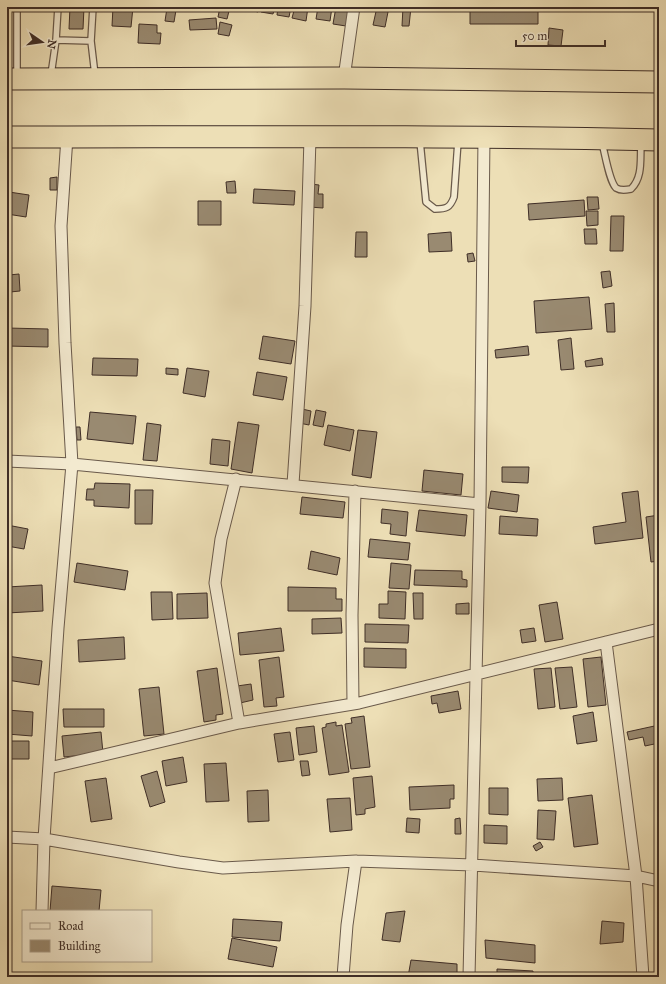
<svg xmlns="http://www.w3.org/2000/svg" width="666" height="984" font-family="'IM FELL Great Primer',serif">
<style>
.building{fill:#998a71;stroke:#3f2e27}
.lines{fill:none;stroke-linecap:round;stroke-linejoin:round}
.lane-casing{stroke:#6a5a4b;stroke-width:8}
.street-casing{stroke:#6a5a4b;stroke-width:13}
.highway-casing{stroke:#3f2e27;stroke-width:23}
.lane{stroke:#f3ead0;stroke-width:5.5}
.street{stroke:#f3ead0;stroke-width:11}
.highway{stroke:#eddfb6;stroke-width:21}
</style>
<rect width="100%" height="100%" fill="#eddfb6"/>
<filter id="stains"><feTurbulence type="fractalNoise" baseFrequency=".005" numOctaves="4"/><feColorMatrix values="0 0 0 0 .2 0 0 0 0 .09 0 0 0 0 .02 0 0 0 .5 -.17"/></filter>
<radialGradient id="worn" r=".72"><stop offset=".6" stop-color="#630" stop-opacity="0"/><stop offset="1" stop-color="#630" stop-opacity=".3"/></radialGradient>
<path class="building" d="M70,7H84L83,29H69Z
M113,7H133L131,27L112,26Z
M220,7H230L227,19L218,17Z
M246,7H259L258,12L246,9Z
M262,7H275L273,14L261,12Z
M278,7H291L289,17L277,15Z
M295,7H308L306,21L292,18Z
M318,7H332L330,21L316,19Z
M336,7H349L346,26L333,24Z
M377,7H389L385,27L373,25Z
M403,7H411L409,26H402Z
M167,8L176,10L174,22L165,21Z
M470,8H538V24H470Z
M216,18L217,29L190,30L189,20Z
M220,22L232,25L229,36L218,34Z
M139,24L157,25V33H161L160,44L138,43Z
M549,28L563,30L561,46L548,45Z
M57,177V190H50V178Z
M235,181L236,193H227L226,182Z
M311,184L319,185L318,194H323V208L309,207Z
M254,189L295,191L294,205L253,203Z
M9,192L29,195L26,217L7,214Z
M587,197H598L599,209L588,210Z
M584,200L585,216L529,220L528,204Z
M198,201H221V225H198Z
M586,211H598V225L587,226Z
M611,216H624L623,251H610Z
M584,229H596L597,244H585Z
M356,232H367V257H355Z
M451,232L452,251L429,252L428,234Z
M473,253L475,261L468,262L467,254Z
M610,271L612,286L603,288L601,272Z
M19,274L20,291L10,292L9,275Z
M589,297L592,329L536,333L534,301Z
M614,303L615,332H607L605,304Z
M7,328L48,329V347L7,346Z
M263,336L295,341L291,364L259,359Z
M571,338L574,369L561,370L558,340Z
M528,346L529,355L496,358L495,350Z
M93,358L138,359L137,376L92,375Z
M602,358L603,365L586,367L585,361Z
M166,368L178,369V375L166,374Z
M187,368L209,371L205,397L183,393Z
M257,372L287,377L283,400L253,395Z
M302,409L311,411L309,425L299,423Z
M316,410L326,412L323,427L313,425Z
M90,412L136,416L133,444L87,439Z
M238,422L259,425L252,473L231,469Z
M147,423L161,425L157,461L143,460Z
M328,425L354,430L350,451L324,445Z
M76,427H80L81,440H77Z
M358,430L377,432L371,478L352,475Z
M212,439L230,441L228,466L210,464Z
M502,467H529L528,483L502,482Z
M424,470L463,474L461,495L422,491Z
M95,483L130,484L129,508L94,506V500H86L87,489H94Z
M135,490H153L152,524H135Z
M491,491L519,495L517,512L488,508Z
M638,491L643,538L595,544L593,527L626,522L622,493Z
M302,497L345,502L343,518L300,514Z
M382,509L408,512L406,536L390,534L391,524L381,523Z
M419,510L467,515L465,536L416,531Z
M659,515V561L651,562L646,517Z
M500,516L538,519L537,536L499,534Z
M7,525L28,529L24,549L7,546Z
M370,539L410,543L408,560L368,557Z
M311,551L340,558L337,575L308,569Z
M77,563L128,571L125,590L74,582Z
M391,563L411,565L409,589L389,588Z
M415,570L462,571V579L467,580V587L414,585Z
M42,585L43,611L7,613V587Z
M288,587L336,588V599H342V611H288Z
M388,591L406,592L405,619L379,618V604H388Z
M151,592H172L173,619L152,620Z
M207,593L208,618L177,619V594Z
M413,593H423V619H414Z
M557,602L563,639L545,642L539,605Z
M469,603V614H456V604Z
M341,618L342,633L312,634V619Z
M365,624L409,625L408,643L365,642Z
M281,628L284,651L240,655L238,633Z
M534,628L536,641L522,643L520,630Z
M124,637L125,659L79,662L78,640Z
M364,648L406,649V668L364,667Z
M7,656L42,661L39,685L7,680Z
M279,657L284,697L276,698L277,706L264,707L259,660Z
M601,657L606,705L588,707L583,659Z
M572,667L577,707L560,709L555,668Z
M217,668L223,714L216,715V720L204,722L197,671Z
M551,668L555,707L538,709L534,669Z
M251,684L253,700L240,703L237,686Z
M159,687L164,734L144,736L139,689Z
M458,691L461,709L439,713L437,703L432,704L431,696Z
M63,709H104V727H64Z
M7,710L33,712L32,736L7,734Z
M593,712L597,741L577,744L573,716Z
M364,716L370,767L351,769L345,724L352,723L351,718Z
M336,722V726L342,725L349,772L329,775L322,728L326,727V724Z
M659,725V743L645,746L643,737L629,740L627,732Z
M314,726L317,752L299,755L296,728Z
M101,732L103,753L64,757L62,736Z
M290,732L294,760L278,762L274,734Z
M10,741H29V759H10Z
M183,757L187,782L166,786L162,761Z
M300,761H308L310,775L302,776Z
M226,763L229,801L206,802L204,764Z
M157,771L165,802L150,807L141,776Z
M372,776L375,807L365,809V814L356,815L353,778Z
M106,778L112,819L91,822L85,781Z
M562,778L563,800L538,801L537,779Z
M454,785V799H450V808L410,810L409,787Z
M489,788H508V815L489,814Z
M268,790L269,821L248,822L247,791Z
M592,795L598,844L574,847L568,798Z
M350,798L352,830L330,832L327,799Z
M538,810L556,811L554,840L537,839Z
M407,818L420,819L419,833L406,832Z
M460,818L461,834H455V819Z
M484,825L507,826V844L484,843Z
M540,842L543,847L536,851L533,846Z
M52,886L101,890L99,911H50Z
M405,911L400,942L382,940L386,913Z
M233,919L282,922L280,941L232,937Z
M602,921L624,923L623,942L600,944Z
M232,938L277,947L273,967L228,959Z
M485,940L535,945V963L486,958Z
M411,960L457,964V977H408Z
M497,969L533,971V977H497Z"/>
<g class="lines">
<g class="lane-casing">
<path id="lane" d="M17,7V75
M93,7L91,41L95,75
M56,40L91,41
M51,75L56,40L58,7
M420,141L426,202L435,209C446,209 450,208 454,197L458,141
M602,143C605,153 609,181 616,188C621,191 626,190 631,189C643,177 640,160 641,144"/>
</g>
<g class="street-casing">
<path id="street" d="M344,78L354,7
M7,461L72,464L480,504
M236,479L221,539L215,583L239,723
M293,484L305,306L310,138
M606,642L636,876L643,977
M353,704L352,615L355,491
M49,768L239,723L359,703L659,629
M7,837L44,839L58,628L72,464L65,343L61,226L67,137
M42,911L44,839L179,862L223,868L356,861L473,865L636,876L659,881
M343,977L347,925L356,861
M469,977L480,504L484,137"/>
</g>
<g class="highway-casing">
<path id="highway" d="M7,79L344,78L659,82
M7,137C224,137 442,135 659,140"/>
</g>
<use href="#lane" class="lane"/>
<use href="#street" class="street"/>
<use href="#highway" class="highway"/>
</g>
<rect width="666" height="984" fill="none" stroke="#eddfb6" stroke-width="24"/>
<rect x="8" y="8" width="650" height="968" fill="none" stroke="#3f2e27" stroke-width="2"/>
<rect x="12" y="12" width="642" height="960" fill="none" stroke="#3f2e27"/>
<rect x="22" y="910" width="130" height="52" fill="#f3ead0" stroke="#ab9f8c"/>
<rect x="30" y="923" width="20" height="6" fill="#f3ead0" stroke="#ab9f8c"/>
<text x="58" y="930" font-size="12" fill="#3f2e27">Road</text>
<rect x="30" y="940" width="20" height="12" fill="#998a71" stroke="#ab9f8c"/>
<text x="58" y="950" font-size="12" fill="#3f2e27">Building</text>
<g transform="translate(42 42) rotate(103)" stroke="#f3ead0" stroke-width="3" paint-order="stroke">
<path d="M0-3L7 15L0 10L-7 15Z" fill="#3f2e27"/>
<text y="-6" font-size="11" font-weight="bold" text-anchor="middle" fill="#3f2e27">N</text>
</g>
<path d="M516 40v6h89v-6" fill="none" stroke="#3f2e27" stroke-width="2"/>
<text x="522" y="40" font-size="12" fill="#3f2e27" stroke="#f3ead0" stroke-width="3" paint-order="stroke">50 m</text>
<rect width="100%" height="100%" filter="url(#stains)"/>
<rect width="100%" height="100%" fill="url(#worn)"/>
</svg>
